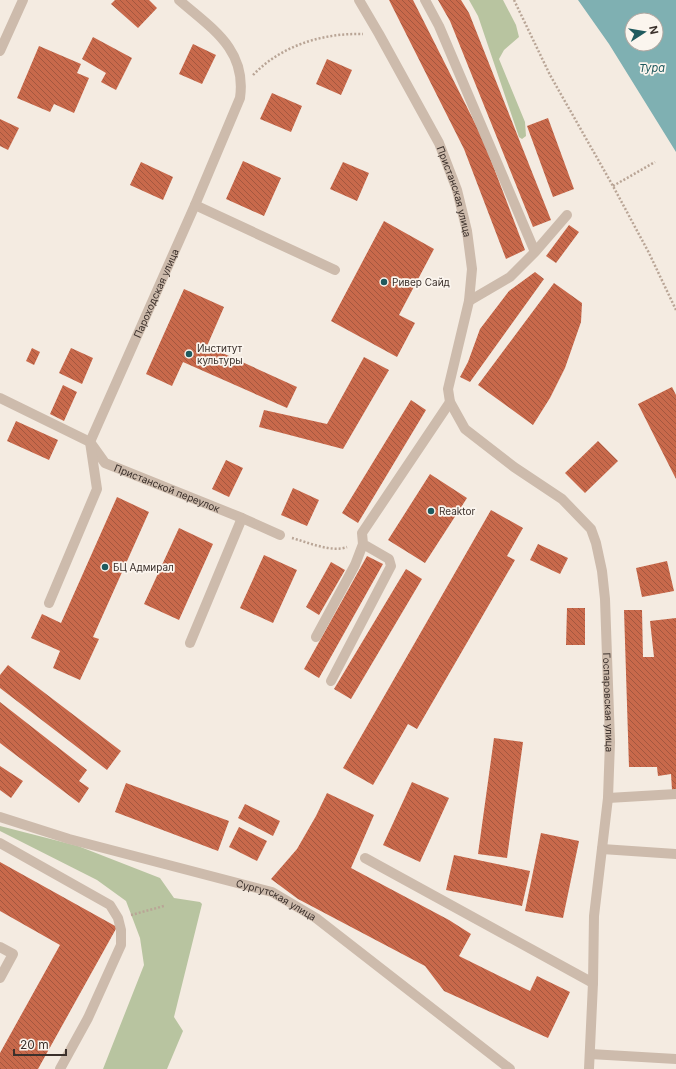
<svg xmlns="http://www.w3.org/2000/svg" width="676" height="1069" font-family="Inter,sans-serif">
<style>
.grass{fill:#b8c4a0}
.water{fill:#7fb0b2;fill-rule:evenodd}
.building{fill:url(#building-back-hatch)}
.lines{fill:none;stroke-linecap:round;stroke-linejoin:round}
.path{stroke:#b9a596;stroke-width:2.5;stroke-dasharray:2 2;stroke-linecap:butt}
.service{stroke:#cdbbac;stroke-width:10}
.minor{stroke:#cdbbac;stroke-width:10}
.poi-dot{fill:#1f5a5e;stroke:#fbf5ee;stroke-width:1.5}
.labels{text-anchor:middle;stroke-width:3.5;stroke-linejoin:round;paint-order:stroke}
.street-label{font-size:10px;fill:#3b302b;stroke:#fbf5ee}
.poi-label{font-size:10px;fill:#3b302b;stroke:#fbf5ee;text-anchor:start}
.water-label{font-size:11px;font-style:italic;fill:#1f5a5e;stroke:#fbf5ee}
</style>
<defs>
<pattern id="building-back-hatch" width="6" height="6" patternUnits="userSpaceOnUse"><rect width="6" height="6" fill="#c8694b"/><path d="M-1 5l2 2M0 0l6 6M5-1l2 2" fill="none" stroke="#a4573f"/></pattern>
</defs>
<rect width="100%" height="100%" fill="#f4ebe1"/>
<path class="grass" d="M469,0H503L516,25L519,37L504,50L499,59L525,122L526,136L522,139L519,137L478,16Z
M0,826L78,846L160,878L174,898L200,902L202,904L174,1017L183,1031L167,1069H103L144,965L140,938L126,901L97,880L0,831Z"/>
<path class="water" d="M578,0H676V152L609,44ZM632,20H656V44H632Z"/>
<path class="building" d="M115,0H149L157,8L138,28L111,4Z
M389,0H413L483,139L525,250L506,259L464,149Z
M438,0H461L469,13L551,220L533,227L450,21Z
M93,37L132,58L116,90L101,82L106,73L82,59Z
M193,44L216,55L202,84L179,74Z
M39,46L81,64L77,73L89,78L74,113L54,104L50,112L17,98Z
M327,59L352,70L341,95L316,84Z
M272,93L302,106L291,132L260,119Z
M548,118L574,189L553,197L527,126Z
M0,119L19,128L8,150L0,146Z
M243,161L281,178L264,216L226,199Z
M141,162L173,177L163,200L130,185Z
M343,162L369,173L357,201L330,189Z
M384,221L434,249L399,315L415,323L397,357L331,321Z
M569,225L579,232L556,263L546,256Z
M535,272L544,279L470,382L460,377L468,362L480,329L509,291Z
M554,283L582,303L581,322L565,368L550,398L533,425L478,385Z
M184,289L224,307L207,346L297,387L287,408L183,362L172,386L146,374Z
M32,348L40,352L34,365L26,361Z
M71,348L93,358L82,384L59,373Z
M364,357L389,370L343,449L259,427L264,410L327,424Z
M63,385L77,392L64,421L50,414Z
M672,387L676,395V479L638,404Z
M411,400L426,410L358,523L342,513Z
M16,421L58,440L49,460L7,441Z
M598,441L618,461L585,493L565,473Z
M226,460L243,468L229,497L212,489Z
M430,474L467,498L425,563L388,540Z
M293,488L319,500L307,526L281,515Z
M117,497L149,512L93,637L99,639L80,680L53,668L60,651L31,638L42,614L61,623Z
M491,510L523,528L507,556L515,560L417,729L408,724L373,785L343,768Z
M179,528L213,544L179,620L144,604Z
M538,544L568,558L560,574L530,560Z
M264,555L297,570L273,623L240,608Z
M367,556L383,564L319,678L304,669Z
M667,561L674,591L642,597L636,568Z
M331,562L345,570L319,615L306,607Z
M406,569L422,579L351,699L334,689Z
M567,608H585V645H566Z
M624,610H642L643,657H654L650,621L676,618V789L672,790L671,774L658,776L657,767H629Z
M8,665L121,751L107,770L0,688V675Z
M0,702L87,770L79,781L89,788L79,803L0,743Z
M494,738L523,742L507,858L478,854Z
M0,766L23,781L11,798L0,790Z
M412,782L449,798L420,862L383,845Z
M126,783L229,821L218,851L115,812Z
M327,793L374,815L351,868L449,920L471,934L459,956L530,991L537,976L570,992L548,1038L444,991L425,966L298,899L271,879L297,849L316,816Z
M245,804L280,821L273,836L238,818Z
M239,827L267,841L257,861L229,847Z
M541,833L579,841L563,918L525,911Z
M454,855L530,871L522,906L446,890Z
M0,862L117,927L38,1069H0V1053L60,945L0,911Z"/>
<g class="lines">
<path class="path" d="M514,0L550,75L613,186L649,253L676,310
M253,75C282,45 323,33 363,34
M613,186L655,162
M292,538C307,542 332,553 347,547
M131,915L164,906"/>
<path class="service" d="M425,0L439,26L535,252L510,277L469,301
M195,205L335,270
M535,252L567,215
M316,637L355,565L363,544L362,533L450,402
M190,643L242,518
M331,681L391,566L389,559L363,544
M608,798L676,794
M0,843L110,905L118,918L121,930V945L88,1018L60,1069
M602,849L676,854
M365,858L593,983
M0,947L13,954L0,978
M590,1054L676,1059"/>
<g class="minor">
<path id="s1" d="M359,0L379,34L439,143L457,190L467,231L472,269L469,301L448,389L450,402L465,429L514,467L562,499L591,529L596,543L602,571L605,599L610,742L608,798L594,916L593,983L589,1069"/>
<path d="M0,51L23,0"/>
<path id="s2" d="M0,398L90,442L105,463L242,518L280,535"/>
<path id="s3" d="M49,603L97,489L90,442L195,205L240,98C247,49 211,28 179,0"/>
<path id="s4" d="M0,817L69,839L272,892L316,918L510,1069"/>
</g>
</g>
<g class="poi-dot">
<circle cx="384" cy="282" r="4"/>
<circle cx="189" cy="354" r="4"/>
<circle cx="431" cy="511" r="4"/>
<circle cx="105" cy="567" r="4"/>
</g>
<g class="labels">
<g class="street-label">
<text dy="4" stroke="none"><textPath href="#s1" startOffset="215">Пристанская улица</textPath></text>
<text dy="4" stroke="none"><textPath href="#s3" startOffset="334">Пароходская улица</textPath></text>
<text dy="4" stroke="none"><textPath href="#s2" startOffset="193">Пристанской переулок</textPath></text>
<text dy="4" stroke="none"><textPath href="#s1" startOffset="798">Госпаровская улица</textPath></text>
<text dy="4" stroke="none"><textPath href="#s4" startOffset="289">Сургутская улица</textPath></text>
</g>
<g class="poi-label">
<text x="392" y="286">Ривер Сайд</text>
<text x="197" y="352">Институт<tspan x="197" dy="12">культуры</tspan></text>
<text x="439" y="515">Reaktor</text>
<text x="113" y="571">БЦ Адмирал</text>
</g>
<g class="water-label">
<text x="652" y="72">Тура</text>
</g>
</g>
<g transform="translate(644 32) rotate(78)"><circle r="19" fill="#fbf5ee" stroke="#aea6a0"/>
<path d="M0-3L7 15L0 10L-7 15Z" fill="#1f5a5e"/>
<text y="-6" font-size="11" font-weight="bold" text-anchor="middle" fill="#3b302b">N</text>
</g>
<path d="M14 1049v6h52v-6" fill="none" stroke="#3b302b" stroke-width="2"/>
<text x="20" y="1049" font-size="12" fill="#3b302b" stroke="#fbf5ee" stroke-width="3" paint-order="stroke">20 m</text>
</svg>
